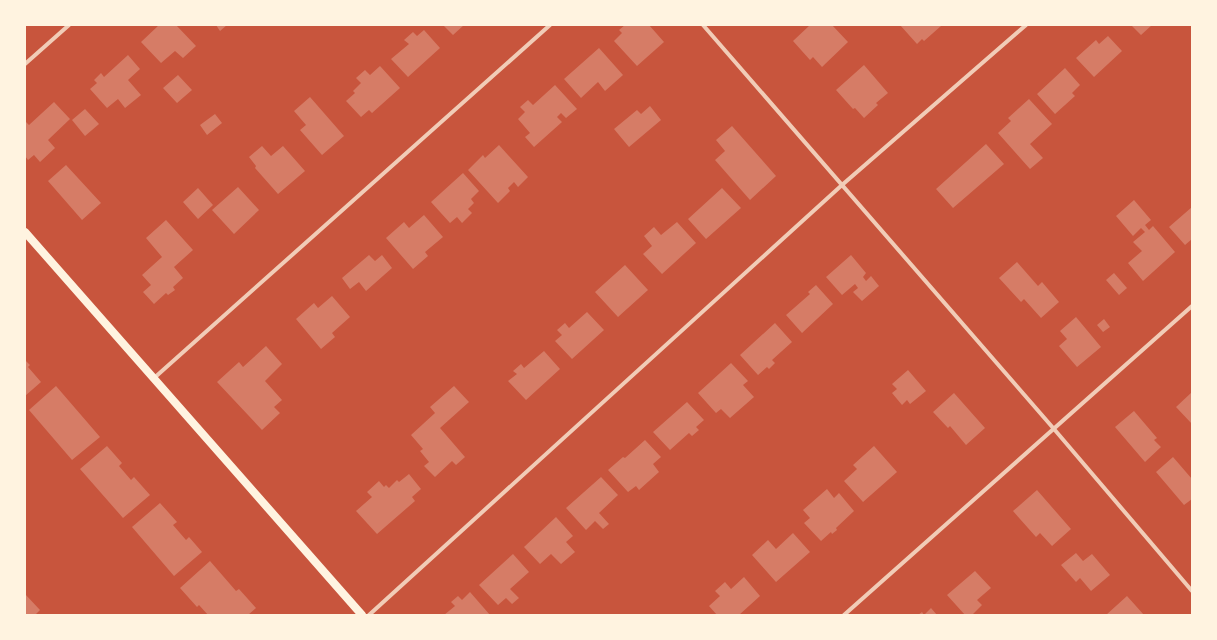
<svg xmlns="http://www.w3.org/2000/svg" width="1217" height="640" font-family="Quicksand,sans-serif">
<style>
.building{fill:#d67c66}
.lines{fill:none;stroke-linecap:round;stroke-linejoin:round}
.minor{stroke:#f1ccb7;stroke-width:4}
.secondary{stroke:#fff3e0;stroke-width:8}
</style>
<rect width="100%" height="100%" fill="#c8553d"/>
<path class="building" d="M159,25H176L196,46L183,58L175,51L161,63L141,42Z
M216,25H227L220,31Z
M443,25H464L453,35Z
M625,25H649L664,42L637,66L614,41L622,33L619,30Z
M810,25H832L848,42L822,67L813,57L810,60L793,41Z
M900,25H941V26L924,41L922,39L917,44Z
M1131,25H1152L1141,35Z
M424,30L440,48L408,77L391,59L409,44L404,40L413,32L417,36Z
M1108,36L1122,51L1094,77L1076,58L1096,40L1099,44Z
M599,48L623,75L605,91L598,82L581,98L564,79Z
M128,55L140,69L128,80L141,95L125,108L118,99L107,108L90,89L97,83L94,80L101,73L104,77Z
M864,65L888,93L876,103L878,105L864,118L855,108L853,109L836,90Z
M380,66L400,88L372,113L369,110L361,117L346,101L355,93L353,91L361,83L356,78L365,70L370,75Z
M1065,68L1080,85L1072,93L1075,96L1055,114L1037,94Z
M178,75L192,90L177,103L163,88Z
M555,85L577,109L566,118L561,113L557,117L562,122L534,147L525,137L530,133L518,119L525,112L520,107L528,100L533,105Z
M310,97L344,136L322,155L300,130L306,125L294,111Z
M1029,99L1052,124L1030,144L1043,158L1030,169L998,133L1011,121L1008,118Z
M54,102L70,119L48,140L55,148L40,162L34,155L28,160L25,156V123L26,122L29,125Z
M650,106L661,120L629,147L614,129L637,110L641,114Z
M85,109L99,124L85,136L72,120Z
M215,114L222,123L207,135L200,125Z
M732,126L776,176L750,200L715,160L725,151L716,140Z
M986,144L1004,164L953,208L936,189Z
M499,145L528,177L518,187L514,182L508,188L510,191L498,203L468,170L483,155L485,158Z
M262,146L271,156L283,146L305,171L278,194L255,168L256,166L249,157Z
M66,165L101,203L82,220L48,181Z
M463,173L479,191L471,199L474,203L468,209L472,213L462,223L457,217L450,223L431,202Z
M238,187L259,210L234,234L212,210Z
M198,188L213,205L198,219L183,202Z
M722,188L741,208L706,239L688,219Z
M1134,200L1151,220L1145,225L1149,230L1153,226L1175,252L1143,281L1128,263L1142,251L1133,242L1145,232L1141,228L1133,236L1116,216Z
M1192,207V239L1185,245L1169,227Z
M424,215L443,237L425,252L428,256L413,269L386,238L404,222L409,228Z
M166,220L193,250L174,267L183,278L173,287L175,290L168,295L166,293L154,304L143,292L151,285L142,275L162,257L146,238Z
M677,222L696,243L662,274L643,254L652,246L644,236L654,227L661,235Z
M369,255L375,261L382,255L392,268L366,291L359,282L350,289L342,278Z
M851,255L866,273L863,277L866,281L871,276L879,286L862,301L853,292L858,288L855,284L842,295L826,277Z
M1017,262L1038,286L1042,282L1059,302L1041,318L1024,299L1021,302L999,278Z
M625,265L648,290L618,317L595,292Z
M1114,273L1127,288L1119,295L1106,280Z
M816,285L833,304L802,333L786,315L810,294L808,292Z
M332,296L350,317L332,333L335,337L321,349L296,319L314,303L318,308Z
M587,312L604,330L572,359L555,341L562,335L557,330L565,323L569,328Z
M1076,317L1101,347L1077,367L1059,346L1067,339L1060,331Z
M1104,319L1110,327L1103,332L1097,325Z
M775,323L792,342L772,360L775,363L769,369L767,367L758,375L740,355Z
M266,346L282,364L265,381L282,400L274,407L280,413L262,430L217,382L239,362L243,367Z
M544,351L560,369L526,400L508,381L517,374L513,371L521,364L524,368Z
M25,360L30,365L28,367L41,382L25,396Z
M731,363L748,381L743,385L754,397L730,418L721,409L716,413L698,393Z
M908,370L926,391L910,404L907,400L902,405L892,393L897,389L892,384Z
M56,386L100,437L72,460L29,410Z
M454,386L469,402L440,428L465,457L456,465L452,461L435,477L424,466L429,462L420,451L423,449L411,435L435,413L430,407Z
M1192,392V424L1176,407Z
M954,393L985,428L966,445L950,426L948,428L933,412Z
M687,402L704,420L696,427L699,430L692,436L689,433L670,450L653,432Z
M1134,411L1157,438L1154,440L1161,447L1145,462L1115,427Z
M645,440L661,457L653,464L659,472L639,490L636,486L628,492L608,470L623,457L625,458Z
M107,446L122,463L119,466L131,480L134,477L150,495L123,518L80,469Z
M874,446L897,472L863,502L844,481L857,469L853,465Z
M1173,457L1192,479V499L1184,505L1156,472Z
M409,474L421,489L412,497L415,501L377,534L356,511L372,497L367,492L379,481L384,487L386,485L389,488L397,480L399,482Z
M601,477L618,495L599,513L609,524L603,529L595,521L586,530L566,508Z
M827,489L834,498L839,493L854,511L836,528L837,530L832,534L831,532L821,541L804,523L810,518L803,510Z
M1037,490L1071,529L1052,546L1040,533L1036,537L1013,511Z
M160,503L177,522L173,525L186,540L189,537L202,552L174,576L132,527Z
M556,517L573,536L566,542L575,552L561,564L551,554L540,564L524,547Z
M793,533L810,552L776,582L752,555L768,540L776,549Z
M1076,553L1083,561L1092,554L1110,575L1091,591L1080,578L1076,582L1061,565Z
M513,554L529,572L510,589L519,598L512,604L506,598L498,605L479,585Z
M210,561L236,591L239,589L256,608L248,615H208L199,605L197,607L180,588Z
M975,571L991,588L977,600L982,605L972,615H965L947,595Z
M744,577L760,596L739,615H717L709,606L720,596L715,591L725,582L731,589Z
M470,592L490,615H444L455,606L451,602L458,596L462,600Z
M25,594L40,610L35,615H25Z
M1127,596L1144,615H1106Z
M931,608L937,615H918L922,612L924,615Z"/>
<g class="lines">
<path class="minor" d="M703,25L1054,429L1192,591
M25,64L69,25
M153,379L550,25
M369,615L842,185L1026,25
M844,615L1192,306"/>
<path class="secondary" d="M25,232L362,615"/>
</g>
<rect width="1217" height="640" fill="none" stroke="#fff3e0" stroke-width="52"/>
</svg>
